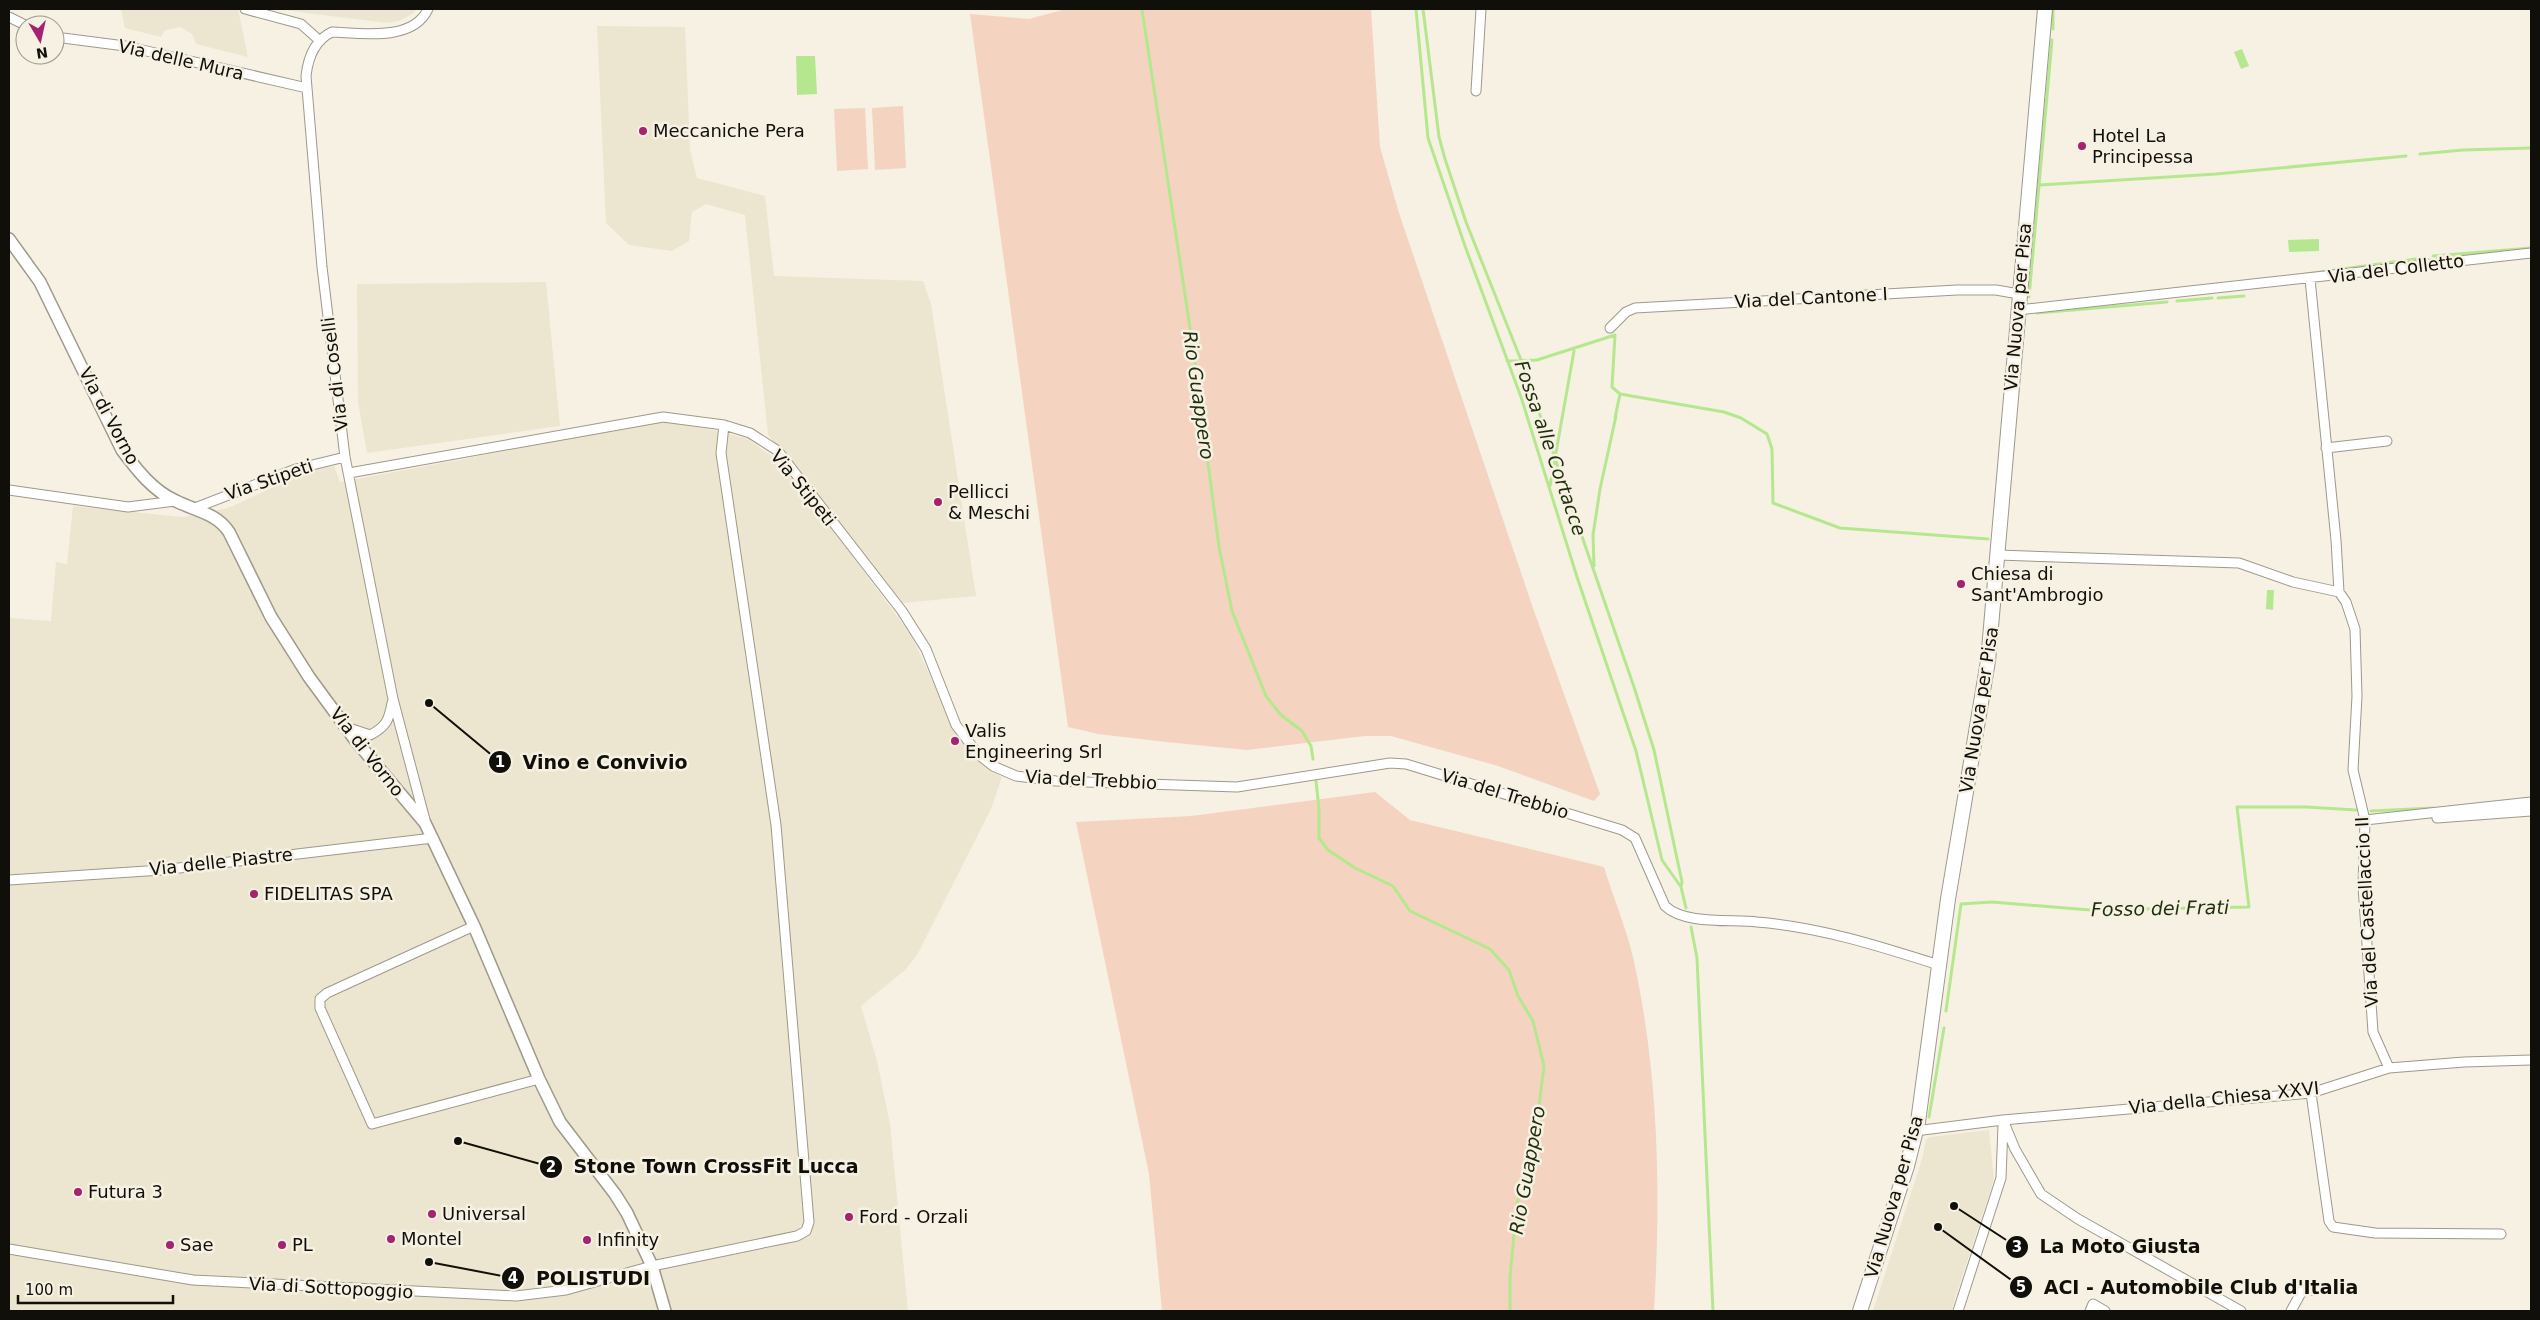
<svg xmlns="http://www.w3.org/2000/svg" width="2540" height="1320" font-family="'DejaVu Sans',sans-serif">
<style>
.built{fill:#ece5cf}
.green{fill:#f5d3c1}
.water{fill:#b5e88e}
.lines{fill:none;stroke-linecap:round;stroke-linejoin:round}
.stream{stroke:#b5e88e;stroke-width:3}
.minor-casing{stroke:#9d998b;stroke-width:11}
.tertiary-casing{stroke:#9d998b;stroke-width:14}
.primary-casing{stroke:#9d998b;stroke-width:16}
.minor{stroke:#fff;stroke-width:9}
.tertiary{stroke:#fff;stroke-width:11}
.primary{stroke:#fff;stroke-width:14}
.poi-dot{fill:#a52270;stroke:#f6f1e3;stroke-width:2}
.labels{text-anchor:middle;stroke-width:5;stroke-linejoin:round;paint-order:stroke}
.street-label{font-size:18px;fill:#100f0a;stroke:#f6f1e3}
.poi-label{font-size:18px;fill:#100f0a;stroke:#f6f1e3;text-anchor:start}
.water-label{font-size:19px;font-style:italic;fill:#1d300b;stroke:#f6f1e3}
.leader{fill:none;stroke:#100f0a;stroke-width:2}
.callout-dot{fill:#100f0a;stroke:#f6f1e3;stroke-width:2}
.mark-label{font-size:15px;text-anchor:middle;font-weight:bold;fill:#fff}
.callout-label{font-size:19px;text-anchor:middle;font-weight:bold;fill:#100f0a;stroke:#f6f1e3;stroke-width:5;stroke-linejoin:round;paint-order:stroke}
</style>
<rect width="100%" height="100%" fill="#f6f1e3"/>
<path class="built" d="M121,9H238L248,57L196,44L192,34L180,27L165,30L161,37L125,28Z
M275,9H417L412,14L399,21L387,23Z
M597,26L685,27L690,150L697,178L765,196L774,276L923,281L931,304L976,596L902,603L790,460L768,435L745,215L706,204L692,212L689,241L672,251L629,245L606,223Z
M546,282L560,426L367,453L358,402L357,284Z
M666,422L713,430L748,439L777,460L804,491L911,635L955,729L971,754L984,766L1002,777L991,809L917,955L905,970L861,1006L877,1061L890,1124L908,1311H9V618L51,621L56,562L67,564L73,506L182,517L228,508L311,470L334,466L340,482L464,459L600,430Z
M1989,1130L1994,1179L1951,1311H1873L1922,1159L1926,1140L1930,1137Z"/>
<path class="green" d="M1066,9H1371L1380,147L1399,213L1533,608L1600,794L1594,801L1498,766L1391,736H1365L1247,750L1166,742L1098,734L1068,727L970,14L1029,19Z
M903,106L906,168L875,170L872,108Z
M865,108L868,169L837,171L834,109Z
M1375,792L1410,820L1604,867C1613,897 1626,927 1633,957C1659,1073 1661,1194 1654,1311H1162L1149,1174L1076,822L1191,816Z"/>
<path class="water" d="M2242,49L2249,66L2241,69L2234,52Z
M796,56H815L817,94L797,95Z
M2319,239V251L2289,252L2288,240Z
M2267,590H2274L2273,610L2266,609Z"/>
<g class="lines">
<path class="stream" d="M1142,9L1193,348L1219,547L1232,611L1266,696L1281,715L1302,731L1311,746L1313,759
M1416,9L1428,138L1465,246L1521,397L1577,577L1636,751L1662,860L1681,887L1686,908
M1423,9L1439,137L1445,159L1466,222L1521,360L1634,687L1654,750L1682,882L1681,887
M2053,29V9
M2420,154L2463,150L2531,148
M2040,185L2216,174L2406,156
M2433,256L2531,248
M2306,274L2423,258
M2029,297L2052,40
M2218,298L2244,296
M2177,301L2212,298
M2037,313L2167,302
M1507,361L1537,360L1615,335L1612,387L1620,394L1724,412L1741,418L1767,434L1772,449L1773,503L1840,528L1988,539
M1615,418L1620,394
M1550,486L1574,351
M1594,566L1593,535L1600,489L1616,416
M1316,781L1319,809V838L1328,850L1355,868L1393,886L1410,911L1490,949L1509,970L1518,996L1533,1021L1544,1066L1531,1169L1517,1203L1510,1277V1311
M2371,811L2433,808
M1691,927L1697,958L1713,1311
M1946,1011L1961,904L1992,902L2090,910L2249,907L2237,807H2306L2356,810
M1929,1117L1944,1028"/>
<g class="minor-casing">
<path id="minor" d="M245,9L301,24L320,41
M9,17L25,25
M55,37L125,46L307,88
M1476,91L1481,9
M2310,279L2336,540L2339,592
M2018,310L2531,253
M1610,328L1626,312L1635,308L1957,290H1996L2019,294
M2326,448L2387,441
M349,473L663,417L724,425L750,433L778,451L902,611L926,649L956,725L978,754L993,766L1016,776L1056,781L1237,787L1390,763L1406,764L1622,830L1635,838L1665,906C1685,925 1731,919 1757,922C1820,927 1879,946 1939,965
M9,490L128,507L175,501
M195,508L296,469L345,457
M1998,555L2239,563L2293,582L2339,592L2346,602L2355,629L2357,696L2353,770L2365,820L2363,886L2373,1032L2389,1068
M346,727L370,735C386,727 389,720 392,703
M2437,818L2531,811
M425,820L393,699L345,457L322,267L306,76C308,58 315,40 332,32C361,33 413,42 428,9
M2365,820L2531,802
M9,880L162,870L433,838
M474,926L327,993L320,999V1008L372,1124L539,1079
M2311,1093L2329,1221L2333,1227L2375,1233L2501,1234
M2003,1120L2015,1149L2041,1194L2078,1219L2241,1311
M1915,1131L2003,1120L2311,1093L2389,1068L2464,1062L2531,1060
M9,1249L193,1280L516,1296L566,1290L652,1266L797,1236L806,1231L809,1222L776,825L721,453L724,425
M1958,1311L2001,1178L2003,1125
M2090,1311L2093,1304L2105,1311
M2291,1311L2302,1291L2324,1289"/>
</g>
<g class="tertiary-casing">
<path id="tertiary" d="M9,239L40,282L122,450C137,470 153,491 176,501C196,511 216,513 229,532L271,617L309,677L356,741L425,823L474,926L539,1079L560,1122L615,1194L627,1213L652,1266L665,1311"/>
</g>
<g class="primary-casing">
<path id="primary" d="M1860,1311L1907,1166L1918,1122L1948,899L1988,661L2045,9"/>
</g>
<use href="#minor" class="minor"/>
<use href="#tertiary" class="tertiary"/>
<use href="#primary" class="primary"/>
</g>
<g class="poi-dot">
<circle cx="643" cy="131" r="5"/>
<circle cx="2082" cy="146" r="5"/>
<circle cx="938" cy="502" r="5"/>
<circle cx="1961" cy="584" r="5"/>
<circle cx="955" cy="741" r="5"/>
<circle cx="254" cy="894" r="5"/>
<circle cx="78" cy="1192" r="5"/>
<circle cx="432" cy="1214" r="5"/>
<circle cx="849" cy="1217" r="5"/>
<circle cx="391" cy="1239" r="5"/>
<circle cx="587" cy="1240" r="5"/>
<circle cx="170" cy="1245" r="5"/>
<circle cx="282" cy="1245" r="5"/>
</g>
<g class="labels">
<g class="street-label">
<text transform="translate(181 60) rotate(13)" y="6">Via delle Mura</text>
<text transform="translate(2396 269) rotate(-7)" y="6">Via del Colletto</text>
<text transform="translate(1811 298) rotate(-3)" y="6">Via del Cantone I</text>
<text transform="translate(2018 307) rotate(-85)" y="6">Via Nuova per Pisa</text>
<text transform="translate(335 374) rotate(-97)" y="6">Via di Coselli</text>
<text transform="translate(109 416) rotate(62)" y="6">Via di Vorno</text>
<text transform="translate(269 480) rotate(-19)" y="6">Via Stipeti</text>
<text transform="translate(803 488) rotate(51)" y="6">Via Stipeti</text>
<text transform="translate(1979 710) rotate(-81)" y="6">Via Nuova per Pisa</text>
<text transform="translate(367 752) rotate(52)" y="6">Via di Vorno</text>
<text transform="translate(1091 780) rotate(3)" y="6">Via del Trebbio</text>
<text transform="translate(1505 794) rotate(17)" y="6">Via del Trebbio</text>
<text transform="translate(221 862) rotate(-6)" y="6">Via delle Piastre</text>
<text transform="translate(2367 912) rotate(-93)" y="6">Via del Castellaccio II</text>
<text transform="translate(2224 1098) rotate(-6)" y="6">Via della Chiesa XXVI</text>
<text transform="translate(1894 1197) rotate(-74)" y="6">Via Nuova per Pisa</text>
<text transform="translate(331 1288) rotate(3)" y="6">Via di Sottopoggio</text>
</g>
<g class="poi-label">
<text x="653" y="137">Meccaniche Pera</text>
<text x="2092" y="142">Hotel La<tspan x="2092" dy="21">Principessa</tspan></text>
<text x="948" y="498">Pellicci<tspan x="948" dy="21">&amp; Meschi</tspan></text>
<text x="1971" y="580">Chiesa di<tspan x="1971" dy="21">Sant'Ambrogio</tspan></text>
<text x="965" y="737">Valis<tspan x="965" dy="21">Engineering Srl</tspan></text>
<text x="264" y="900">FIDELITAS SPA</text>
<text x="88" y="1198">Futura 3</text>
<text x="442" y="1220">Universal</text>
<text x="859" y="1223">Ford - Orzali</text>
<text x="401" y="1245">Montel</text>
<text x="597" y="1246">Infinity</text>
<text x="180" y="1251">Sae</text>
<text x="292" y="1251">PL</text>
</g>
<g class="water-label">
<text transform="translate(1199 395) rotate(82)" y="7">Rio Guappero</text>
<text transform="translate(1551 448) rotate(71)" y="7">Fossa alle Cortacce</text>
<text transform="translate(2160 908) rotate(-1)" y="7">Fosso dei Frati</text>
<text transform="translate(1527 1170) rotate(-80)" y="7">Rio Guappero</text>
</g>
</g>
<path class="leader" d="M429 703L500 762M458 1141L551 1167M1954 1206L2017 1247M429 1262L513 1278M1938 1227L2021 1287"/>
<g class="callout-dot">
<circle cx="429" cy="703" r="5"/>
<circle cx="458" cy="1141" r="5"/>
<circle cx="1954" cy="1206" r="5"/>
<circle cx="429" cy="1262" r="5"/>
<circle cx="1938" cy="1227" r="5"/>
<circle cx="500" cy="762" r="12"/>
<circle cx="551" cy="1167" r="12"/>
<circle cx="2017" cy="1247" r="12"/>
<circle cx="513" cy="1278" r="12"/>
<circle cx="2021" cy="1287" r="12"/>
</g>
<g class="mark-label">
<text x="500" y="767">1</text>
<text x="551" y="1172">2</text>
<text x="2017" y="1252">3</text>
<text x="513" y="1283">4</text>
<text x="2021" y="1292">5</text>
</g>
<g class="callout-label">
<text x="605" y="769">Vino e Convivio</text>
<text x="716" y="1173">Stone Town CrossFit Lucca</text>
<text x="2120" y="1253">La Moto Giusta</text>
<text x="593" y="1285">POLISTUDI</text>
<text x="2201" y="1294">ACI - Automobile Club d'Italia</text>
</g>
<rect width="2540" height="1320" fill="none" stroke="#100f0a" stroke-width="20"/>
<g transform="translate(40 40) rotate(171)"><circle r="24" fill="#f6f1e3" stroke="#9a978c"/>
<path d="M0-4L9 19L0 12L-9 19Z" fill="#a52270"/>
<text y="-8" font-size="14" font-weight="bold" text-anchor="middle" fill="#100f0a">N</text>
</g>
<path d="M18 1295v8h155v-8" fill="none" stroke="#100f0a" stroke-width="2.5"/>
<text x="25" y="1295" font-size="15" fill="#100f0a" stroke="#f6f1e3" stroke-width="4" paint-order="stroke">100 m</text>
</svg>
